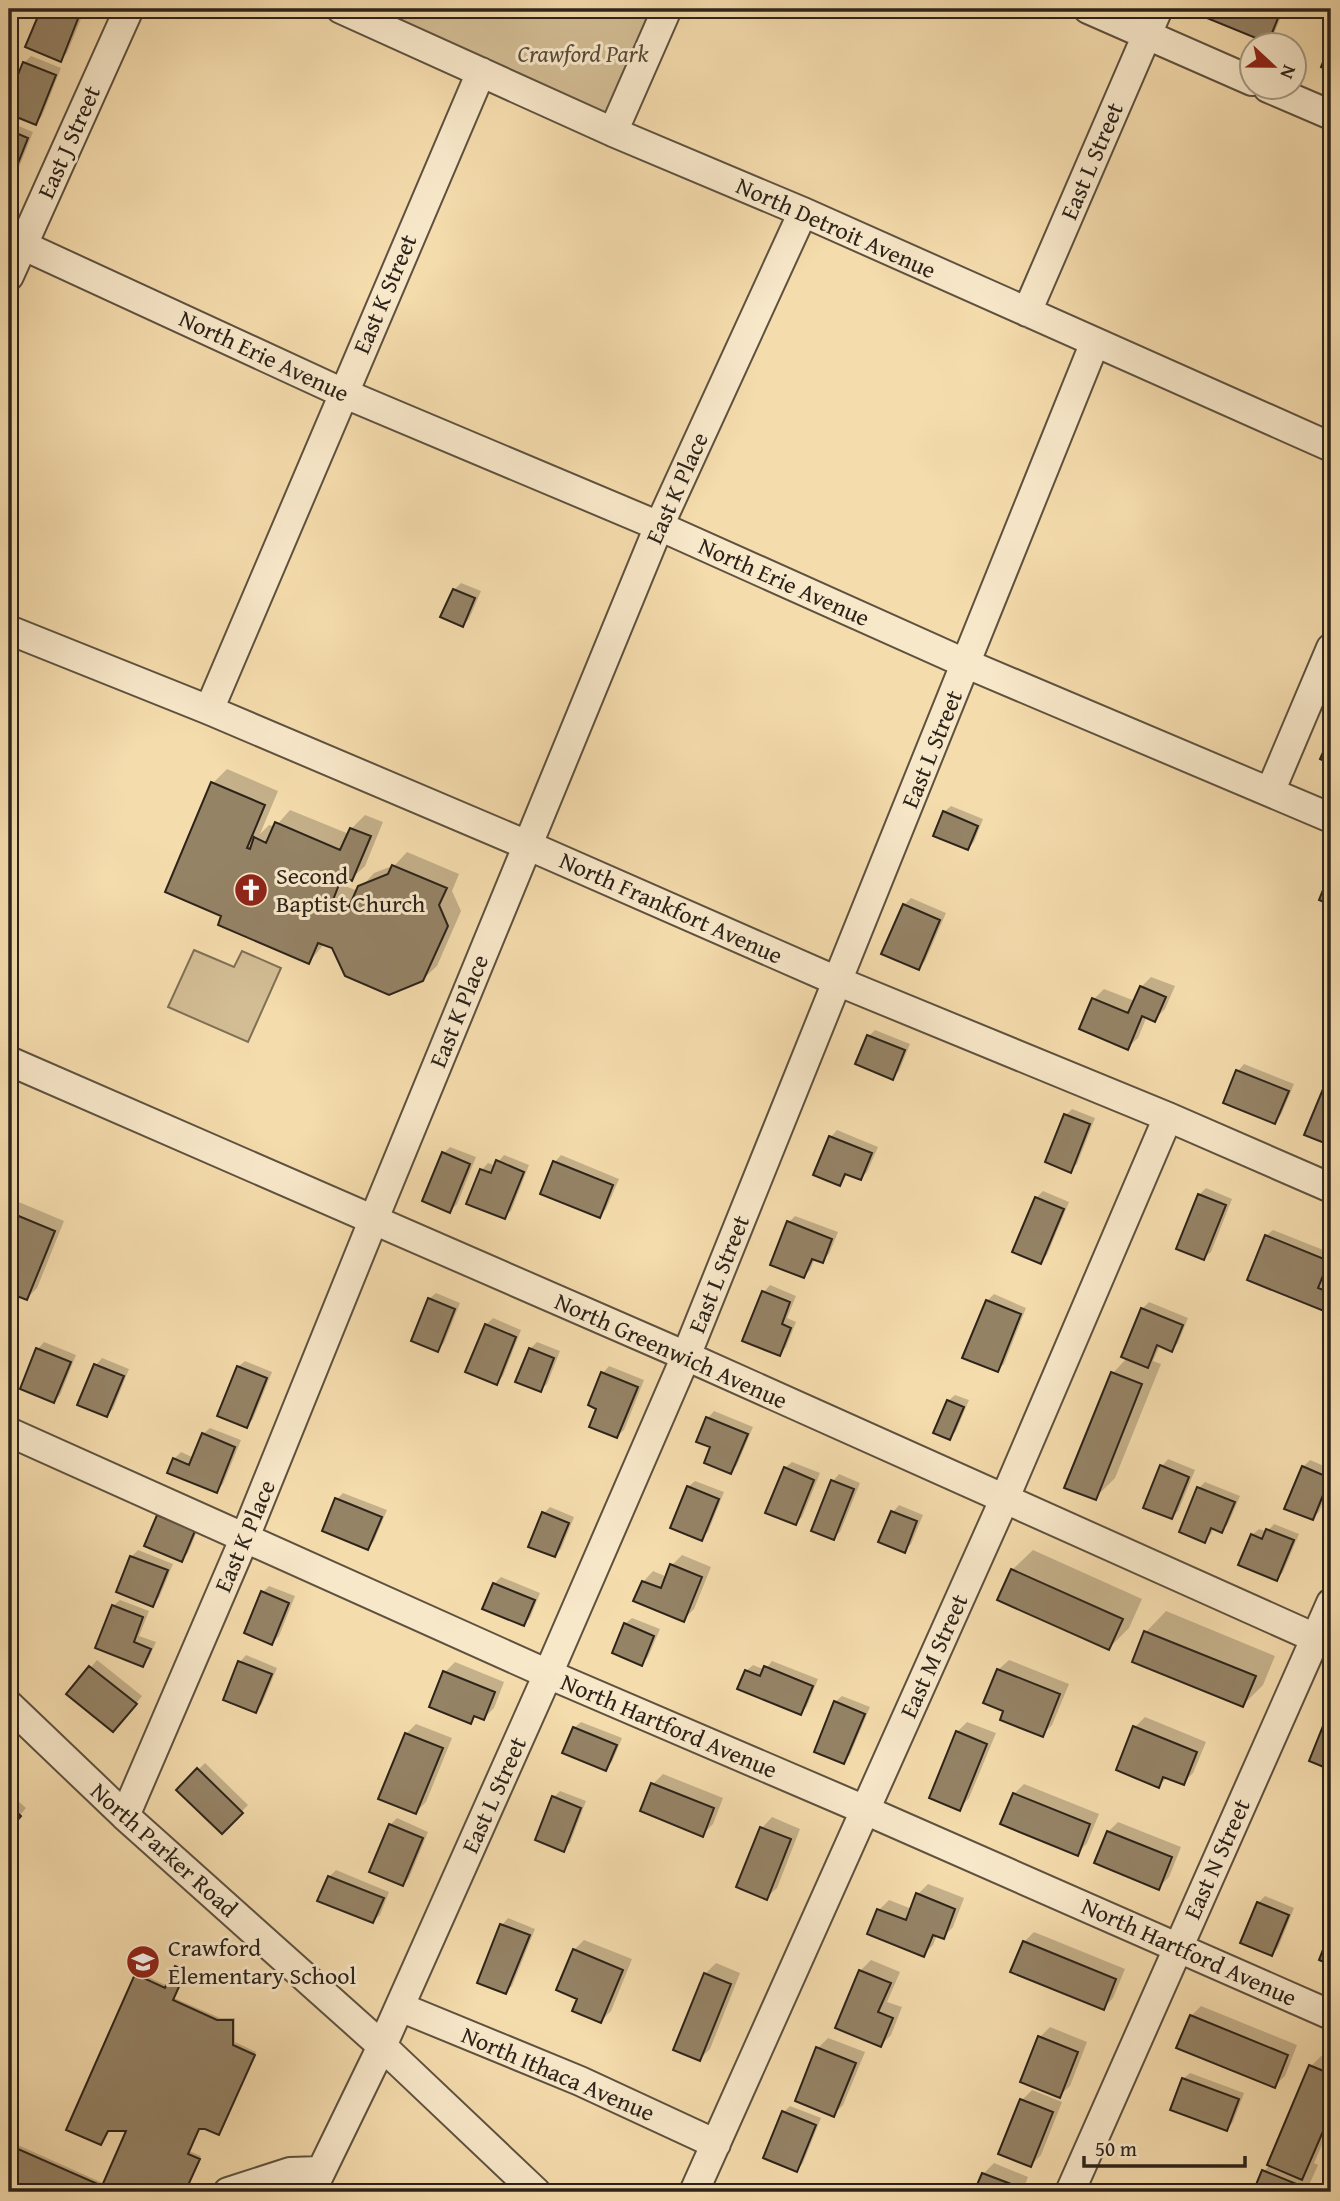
<svg xmlns="http://www.w3.org/2000/svg" width="1340" height="2201" font-family="'Gentium Book Plus',serif">
<style>
.green{fill:#d3bd94;stroke:#807057;stroke-width:2}
.shadow{fill:#0003}
.building{fill:#958366;stroke:#2c231a;stroke-width:2}
.lines{fill:none;stroke-linecap:round;stroke-linejoin:round}
.minor-casing{stroke:#5e513f;stroke-width:32}
.minor{stroke:#f8e8ca;stroke-width:28}
.labels{text-anchor:middle;stroke-width:6;stroke-linejoin:round;paint-order:stroke}
.park-label{font-size:24px;font-style:italic;fill:#564a38;stroke:#f8e8ca}
.street-label{font-size:24px;fill:#2c231a;stroke:#f8e8ca}
.poi-label{font-size:24px;fill:#2c231a;stroke:#f8e8ca;text-anchor:start}
</style>
<rect width="100%" height="100%" fill="#f5dcad"/>
<filter id="stains"><feTurbulence type="fractalNoise" baseFrequency=".00286" numOctaves="4"/><feColorMatrix values="0 0 0 0 .2 0 0 0 0 .09 0 0 0 0 .02 0 0 0 .5 -.17"/></filter>
<radialGradient id="worn" r=".72"><stop offset=".6" stop-color="#630" stop-opacity="0"/><stop offset="1" stop-color="#630" stop-opacity=".3"/></radialGradient>
<path class="green" d="M361,9H655L609,116Z
M194,950L234,967L242,951L281,968L248,1042L168,1007Z"/>
<path class="shadow" d="M43,9H85L67,53L60,60L27,46Z
M1201,9H1284L1274,34L1267,40L1199,13Z
M31,56L61,68L42,116L36,123L9,112V101L24,63Z
M9,122L33,132L15,177L9,184Z
M461,583L481,591L469,619L463,625L454,590Z
M227,769L278,791L260,834L269,825L275,827L290,810L349,834L351,829L365,815L383,822L365,866L351,879L348,878L345,886L358,891L374,873L395,865L407,852L459,874L452,891L461,911L437,966L422,980L325,943L309,962L223,915L213,783Z
M951,806L983,819L974,842L968,848L944,812Z
M911,898L946,913L925,961L919,968L904,905Z
M1151,977L1175,986L1165,1009L1155,1019L1147,1016L1138,1038L1127,1048L1081,1029L1094,999L1104,989L1135,1001L1141,987Z
M875,1030L910,1044L899,1071L893,1078L869,1036Z
M1244,1064L1294,1084L1281,1115L1275,1122L1238,1071Z
M1331,1083V1137L1327,1142L1325,1090Z
M1072,1109L1095,1118L1077,1164L1070,1170L1066,1115Z
M837,1130L878,1147L867,1172L861,1178L848,1173L840,1184L831,1137Z
M450,1147L476,1157L457,1204L450,1211L444,1153Z
M504,1155L529,1165L511,1211L504,1217L482,1170L488,1163L495,1166Z
M561,1155L619,1179L606,1209L600,1216L555,1162Z
M1206,1188L1232,1199L1211,1252L1204,1258L1199,1195Z
M1043,1191L1069,1202L1047,1255L1040,1262L1036,1198Z
M14,1200L64,1221L37,1288L27,1298L9,1291V1205Z
M795,1216L838,1232L829,1254L822,1261L815,1258L810,1270L804,1276L789,1222Z
M1273,1230L1331,1253V1263L1324,1281L1331,1284V1300L1324,1309L1266,1236Z
M770,1285L796,1296L787,1318L796,1322L786,1347L780,1354L764,1292Z
M436,1293L460,1303L444,1343L437,1350L429,1299Z
M994,1294L1026,1308L1004,1364L997,1370L987,1301Z
M1149,1302L1188,1318L1178,1343L1172,1350L1160,1345L1153,1361L1161,1364L1115,1478L1095,1498L1113,1373L1127,1358L1142,1309Z
M493,1318L521,1330L503,1376L496,1383L486,1325Z
M44,1342L76,1355L60,1395L54,1401L38,1349Z
M537,1342L560,1351L547,1384L540,1390L530,1349Z
M102,1358L129,1369L113,1409L107,1415L80,1404L96,1365Z
M245,1361L272,1372L253,1419L247,1426L238,1367Z
M609,1366L644,1380L624,1430L617,1436L599,1408L603,1373Z
M955,1395L969,1400L956,1431L950,1438L948,1401Z
M714,1411L753,1427L737,1465L731,1472L712,1446L708,1418Z
M210,1428L241,1440L223,1484L216,1491L174,1459L181,1452L194,1458L203,1434Z
M1168,1459L1195,1470L1178,1511L1172,1517L1145,1507L1162,1466Z
M1310,1460L1331,1469V1482L1319,1512L1313,1518L1303,1467Z
M792,1462L820,1473L802,1517L796,1523L785,1468Z
M839,1474L860,1483L840,1532L833,1538V1481Z
M695,1481L724,1492L708,1532L701,1538L688,1487Z
M1205,1482L1240,1496L1228,1524L1222,1531L1214,1527L1211,1534L1204,1541L1199,1488Z
M343,1493L387,1510L374,1541L368,1548L337,1499Z
M899,1505L923,1515L911,1544L904,1551L893,1512Z
M550,1507L574,1517L561,1549L555,1555L544,1513Z
M165,1510L200,1524L188,1553L181,1560L158,1516Z
M1274,1524L1299,1534L1283,1572L1277,1579L1252,1535L1259,1529L1267,1532Z
M138,1550L173,1564L159,1598L152,1605L118,1591L132,1556Z
M1033,1550L1142,1599L1129,1628L1109,1648L1012,1570Z
M682,1555L711,1567L694,1609L684,1619L643,1582L653,1571L667,1577L672,1565Z
M501,1577L540,1593L530,1618L523,1624L494,1584Z
M269,1586L295,1596L279,1636L272,1643L263,1592Z
M120,1600L149,1611L139,1636L156,1642L149,1658L143,1665L113,1606Z
M1166,1611L1275,1656L1263,1685L1243,1705L1146,1632Z
M632,1618L660,1629L648,1657L642,1663L625,1624Z
M246,1655L277,1668L262,1704L256,1711L225,1699L240,1662Z
M97,1660L142,1696L120,1724L69,1694Z
M1009,1660L1069,1684L1052,1725L1042,1735L1006,1710L998,1670Z
M772,1661L818,1679L807,1706L801,1713L746,1671L753,1665L765,1670Z
M455,1662L504,1682L494,1708L484,1718L477,1715L470,1722L445,1672Z
M842,1696L870,1707L850,1755L844,1762L835,1702Z
M1145,1717L1206,1742L1193,1773L1183,1783L1168,1777L1158,1786L1135,1727Z
M581,1722L622,1738L612,1762L606,1768L574,1728Z
M967,1722L996,1733L969,1798L959,1809L957,1732Z
M416,1724L452,1738L426,1802L416,1812L406,1734Z
M205,1763L248,1805L222,1832L179,1789Z
M663,1774L723,1798L713,1824L702,1835L642,1810L653,1784Z
M1024,1784L1099,1814L1087,1843L1077,1854L1014,1794Z
M560,1791L586,1801L570,1843L563,1849L554,1797Z
M9,1793L26,1808L9,1828Z
M772,1817L800,1829L777,1888L766,1898L762,1828Z
M397,1818L428,1832L409,1878L403,1884L390,1825Z
M1118,1822L1181,1847L1169,1877L1159,1887L1108,1832Z
M336,1870L389,1892L380,1915L373,1921L329,1877Z
M928,1884L964,1898L953,1927L943,1937L937,1935L933,1945L923,1955L879,1910L889,1900L912,1909L918,1894Z
M1265,1896L1294,1908L1278,1948L1272,1954L1258,1903Z
M508,1918L535,1929L512,1986L505,1992L479,1982L502,1925Z
M1034,1932L1125,1969L1113,1998L1103,2008L1024,1942Z
M584,1940L632,1959L611,2011L601,2021L574,1950Z
M871,1960L900,1972L887,2002L902,2007L891,2035L881,2045L837,2027L860,1971Z
M716,1963L740,1973L710,2049L700,2059L705,1974Z
M179,1965L187,1968L174,1998L220,2018H235V2042L256,2052L222,2130L219,2133L200,2127L189,2151L201,2156L185,2192H9V2141L105,2184L129,2130L109,2129L101,2143L136,1975L139,1973L168,1986Z
M1201,2006L1297,2045L1285,2076L1274,2086L1191,2016Z
M1050,2027L1087,2042L1070,2086L1059,2096L1040,2037Z
M828,2038L865,2052L843,2105L833,2115L818,2048Z
M1321,2056L1331,2060V2124L1314,2163L1318,2165L1306,2192H1255L1264,2171L1270,2165L1311,2066Z
M1190,2073L1244,2093L1233,2122L1227,2129L1183,2079Z
M1032,2090L1062,2102L1041,2155L1031,2165L1022,2100Z
M790,2106L821,2118L803,2163L797,2170L784,2112Z
M994,2163L1028,2177L1022,2192H976L983,2174Z"/>
<path class="building" d="M41,9H62L79,16L61,62L25,47Z
M1199,9H1268L1280,13L1268,43L1197,14Z
M1330,45H1331V72L1321,67Z
M23,62L56,75L36,125L9,114V97Z
M9,130L28,138L9,186Z
M453,589L475,598L463,627L440,617Z
M1331,735V764L1320,759Z
M211,782L265,805L247,848L250,849L254,837L266,843L275,822L340,850L350,828L371,836L352,881L342,877L333,900L349,907L358,886L388,874L392,865L447,888L439,905L448,926L423,981L389,995L345,976L332,948L318,943L309,964L218,925L221,916L165,892Z
M943,811L978,826L968,850L933,836Z
M1331,870V905L1319,900Z
M903,904L940,920L919,970L881,954Z
M1140,986L1166,997L1155,1022L1142,1016L1128,1050L1079,1029L1092,998L1128,1013Z
M867,1035L905,1050L893,1080L855,1064Z
M1236,1070L1289,1091L1275,1124L1223,1103Z
M1323,1089L1331,1092V1133L1327,1144L1304,1135Z
M1064,1114L1090,1124L1071,1173L1045,1162Z
M829,1136L872,1153L861,1180L845,1174L840,1186L813,1175Z
M442,1152L470,1164L450,1213L422,1201Z
M496,1160L524,1172L505,1219L466,1204L480,1169L491,1173Z
M553,1161L613,1185L600,1218L540,1194Z
M1198,1194L1226,1205L1204,1260L1176,1249Z
M1035,1197L1064,1209L1041,1264L1012,1252Z
M9,1212L55,1231L27,1300L9,1293Z
M787,1221L832,1239L823,1263L812,1259L804,1278L770,1265Z
M1265,1235L1329,1261L1318,1288L1331,1293L1324,1311L1247,1280Z
M762,1291L790,1302L782,1324L791,1328L780,1356L742,1341Z
M428,1298L455,1309L438,1352L411,1341Z
M986,1300L1021,1314L998,1372L962,1358Z
M1141,1308L1183,1325L1172,1352L1157,1345L1148,1368L1121,1357Z
M485,1324L516,1337L497,1385L465,1372Z
M36,1348L71,1362L54,1403L20,1389Z
M529,1348L554,1358L541,1392L515,1382Z
M94,1364L124,1376L107,1417L77,1405Z
M237,1366L267,1378L247,1428L217,1416Z
M601,1372L638,1387L617,1438L589,1427L596,1409L588,1405Z
M1111,1372L1142,1384L1096,1500L1064,1488Z
M947,1400L964,1407L950,1440L933,1433Z
M706,1417L748,1434L731,1474L704,1463L710,1447L696,1442Z
M202,1433L235,1447L217,1493L167,1473L173,1458L189,1465Z
M1160,1465L1189,1477L1172,1519L1143,1508Z
M1302,1466L1330,1478L1313,1520L1284,1509Z
M784,1467L814,1480L796,1525L765,1513Z
M831,1480L854,1489L834,1540L811,1531Z
M687,1486L719,1499L702,1541L670,1528Z
M1197,1487L1235,1502L1222,1533L1211,1528L1205,1543L1179,1532Z
M335,1498L382,1517L368,1550L322,1531Z
M891,1511L917,1521L905,1553L878,1542Z
M542,1512L569,1523L555,1557L528,1547Z
M157,1515L195,1531L182,1562L144,1546Z
M1266,1529L1294,1540L1277,1581L1238,1565L1251,1534L1262,1539Z
M130,1556L168,1570L153,1607L116,1592Z
M670,1564L702,1577L684,1622L633,1601L642,1581L661,1588Z
M1011,1569L1123,1619L1109,1650L997,1600Z
M493,1583L535,1600L524,1626L482,1609Z
M261,1591L289,1603L272,1645L244,1633Z
M112,1605L143,1617L134,1642L151,1649L143,1667L95,1648Z
M624,1623L654,1636L642,1666L612,1653Z
M1144,1631L1256,1676L1243,1707L1132,1662Z
M238,1661L272,1674L256,1713L223,1700Z
M89,1666L137,1704L113,1732L66,1694Z
M764,1666L813,1686L801,1715L737,1689L745,1670L760,1676Z
M997,1669L1060,1694L1043,1737L1000,1720L1003,1711L983,1703Z
M443,1671L495,1692L484,1720L474,1716L471,1724L429,1707Z
M834,1701L865,1714L844,1764L814,1752Z
M1331,1706V1770L1309,1761Z
M1133,1726L1197,1752L1184,1785L1163,1777L1159,1788L1116,1770Z
M573,1727L617,1745L606,1771L562,1753Z
M956,1731L987,1744L960,1811L929,1798Z
M405,1733L443,1748L416,1814L378,1799Z
M197,1768L243,1813L222,1834L176,1790Z
M651,1783L714,1808L703,1837L640,1811Z
M1013,1793L1090,1824L1078,1856L1000,1824Z
M552,1796L581,1808L564,1852L535,1840Z
M9,1805L21,1816L9,1830Z
M389,1824L423,1838L403,1886L369,1872Z
M760,1827L791,1839L767,1900L736,1887Z
M1107,1831L1172,1857L1159,1890L1094,1863Z
M328,1876L384,1898L373,1923L317,1901Z
M916,1893L955,1909L944,1939L933,1935L924,1957L867,1934L877,1909L906,1920Z
M1257,1902L1289,1915L1272,1956L1240,1943Z
M500,1924L530,1935L506,1994L477,1983Z
M1331,1929V1965L1319,1960Z
M1023,1941L1116,1979L1104,2010L1010,1972Z
M573,1949L623,1970L601,2023L572,2011L577,1999L556,1990Z
M175,1966L186,1971L173,2000L217,2020H233V2045L255,2055L219,2135L205,2129H199L188,2154L200,2159L185,2192H9V2145L102,2186L126,2131H108L101,2145L66,2130L135,1974L165,1988Z
M859,1970L891,1983L878,2012L893,2018L881,2047L835,2028Z
M704,1973L731,1984L700,2061L673,2050Z
M1190,2015L1288,2055L1275,2088L1176,2048Z
M1038,2036L1078,2052L1060,2098L1020,2082Z
M816,2047L856,2063L834,2117L795,2101Z
M1309,2065L1331,2074V2113L1302,2180L1267,2165Z
M1182,2078L1239,2099L1227,2131L1170,2110Z
M1020,2099L1053,2112L1031,2167L998,2154Z
M782,2111L816,2125L797,2172L763,2158Z
M1262,2170L1299,2185L1296,2192H1253Z
M982,2173L1019,2187L1017,2192H974Z"/>
<g class="lines">
<g class="minor-casing">
<path id="minor" d="M341,9L613,132L803,212L1331,447
M1088,9L1252,81
M1268,88L1331,115
M613,132L667,9
M9,239L343,393L659,526L967,664L1331,818
M9,276L129,9
M1027,312L1158,9
M9,630L209,710L527,845L837,981L1168,1117L1331,1188
M209,710L481,72
M1270,792L1331,648
M9,1061L686,1356L1331,1645
M9,1432L548,1674L865,1810L1331,2015
M9,1705L125,1816L382,2046L536,2192
M125,1816L245,1537L373,1221L659,526L803,212
M400,2007L580,2081L716,2144
M228,2192L290,2172L320,2171
M311,2192L382,2046L548,1674L686,1356L1095,342
M694,2192L1004,1500L1168,1117
M1070,2192L1331,1603"/>
</g>
<use href="#minor" class="minor"/>
</g>
<defs>
<g id="church-disc" transform="scale(1.75)"><circle r="9.5" fill="#8f2418" stroke="#f8e8ca"/><path d="M-1.2-6h2.4v3.5h3.3v2.4h-3.3V6h-2.4V-.1h-3.3v-2.4h3.3Z" fill="#fff"/></g>
<g id="school-disc" transform="scale(1.75)"><circle r="9.5" fill="#8f2418" stroke="#f8e8ca"/><path d="M0-5L7-2L0 1L-7-2ZM-4 1L0 2.5L4 1V4Q0 6-4 4Z" fill="#fff"/></g>
</defs>
<g fill-rule="evenodd">
<use href="#church-disc" x="251" y="890"/>
<use href="#school-disc" x="143" y="1962"/>
</g>
<g class="labels">
<g class="park-label">
<text x="583" y="62">Crawford Park</text>
</g>
<g class="street-label">
<text transform="translate(69 142) rotate(-66)" y="8">East J Street</text>
<text transform="translate(1092 161) rotate(-67)" y="8">East L Street</text>
<text transform="translate(836 228) rotate(24)" y="8">North Detroit Avenue</text>
<text transform="translate(385 294) rotate(-67)" y="8">East K Street</text>
<text transform="translate(264 356) rotate(25)" y="8">North Erie Avenue</text>
<text transform="translate(677 488) rotate(-66)" y="8">East K Place</text>
<text transform="translate(784 582) rotate(24)" y="8">North Erie Avenue</text>
<text transform="translate(932 749) rotate(-68)" y="8">East L Street</text>
<text transform="translate(671 908) rotate(24)" y="8">North Frankfort Avenue</text>
<text transform="translate(459 1011) rotate(-68)" y="8">East K Place</text>
<text transform="translate(719 1274) rotate(-68)" y="8">East L Street</text>
<text transform="translate(671 1351) rotate(24)" y="8">North Greenwich Avenue</text>
<text transform="translate(245 1536) rotate(-67)" y="8">East K Place</text>
<text transform="translate(934 1656) rotate(-66)" y="8">East M Street</text>
<text transform="translate(669 1726) rotate(23)" y="8">North Hartford Avenue</text>
<text transform="translate(494 1795) rotate(-66)" y="8">East L Street</text>
<text transform="translate(164 1850) rotate(42)" y="8">North Parker Road</text>
<text transform="translate(1217 1859) rotate(-66)" y="8">East N Street</text>
<text transform="translate(1189 1952) rotate(24)" y="8">North Hartford Avenue</text>
<text transform="translate(558 2074) rotate(23)" y="8">North Ithaca Avenue</text>
</g>
<g class="poi-label">
<text x="276" y="884">Second<tspan x="276" dy="28">Baptist Church</tspan></text>
<text x="168" y="1956">Crawford<tspan x="168" dy="28">Elementary School</tspan></text>
</g>
</g>
<rect width="1340" height="2201" fill="none" stroke="#f5dcad" stroke-width="35"/>
<rect x="10" y="10" width="1319" height="2180" fill="none" stroke="#2c231a" stroke-width="3.5"/>
<rect x="18" y="18" width="1305" height="2166" fill="none" stroke="#2c231a" stroke-width="2"/>
<g transform="translate(1273 66) rotate(112)"><circle r="33" fill="#f8e8ca" stroke="#a69984" stroke-width="2"/>
<path d="M0-5L12 26L0 18L-12 26Z" fill="#8f2418"/>
<text y="-10" font-size="19" font-weight="bold" text-anchor="middle" fill="#2c231a">N</text>
</g>
<path d="M1084 2156v10h161v-10" fill="none" stroke="#2c231a" stroke-width="3.5"/>
<text x="1095" y="2156" font-size="21" fill="#2c231a" stroke="#f8e8ca" stroke-width="5" paint-order="stroke">50 m</text>
<rect width="100%" height="100%" filter="url(#stains)"/>
<rect width="100%" height="100%" fill="url(#worn)"/>
</svg>
